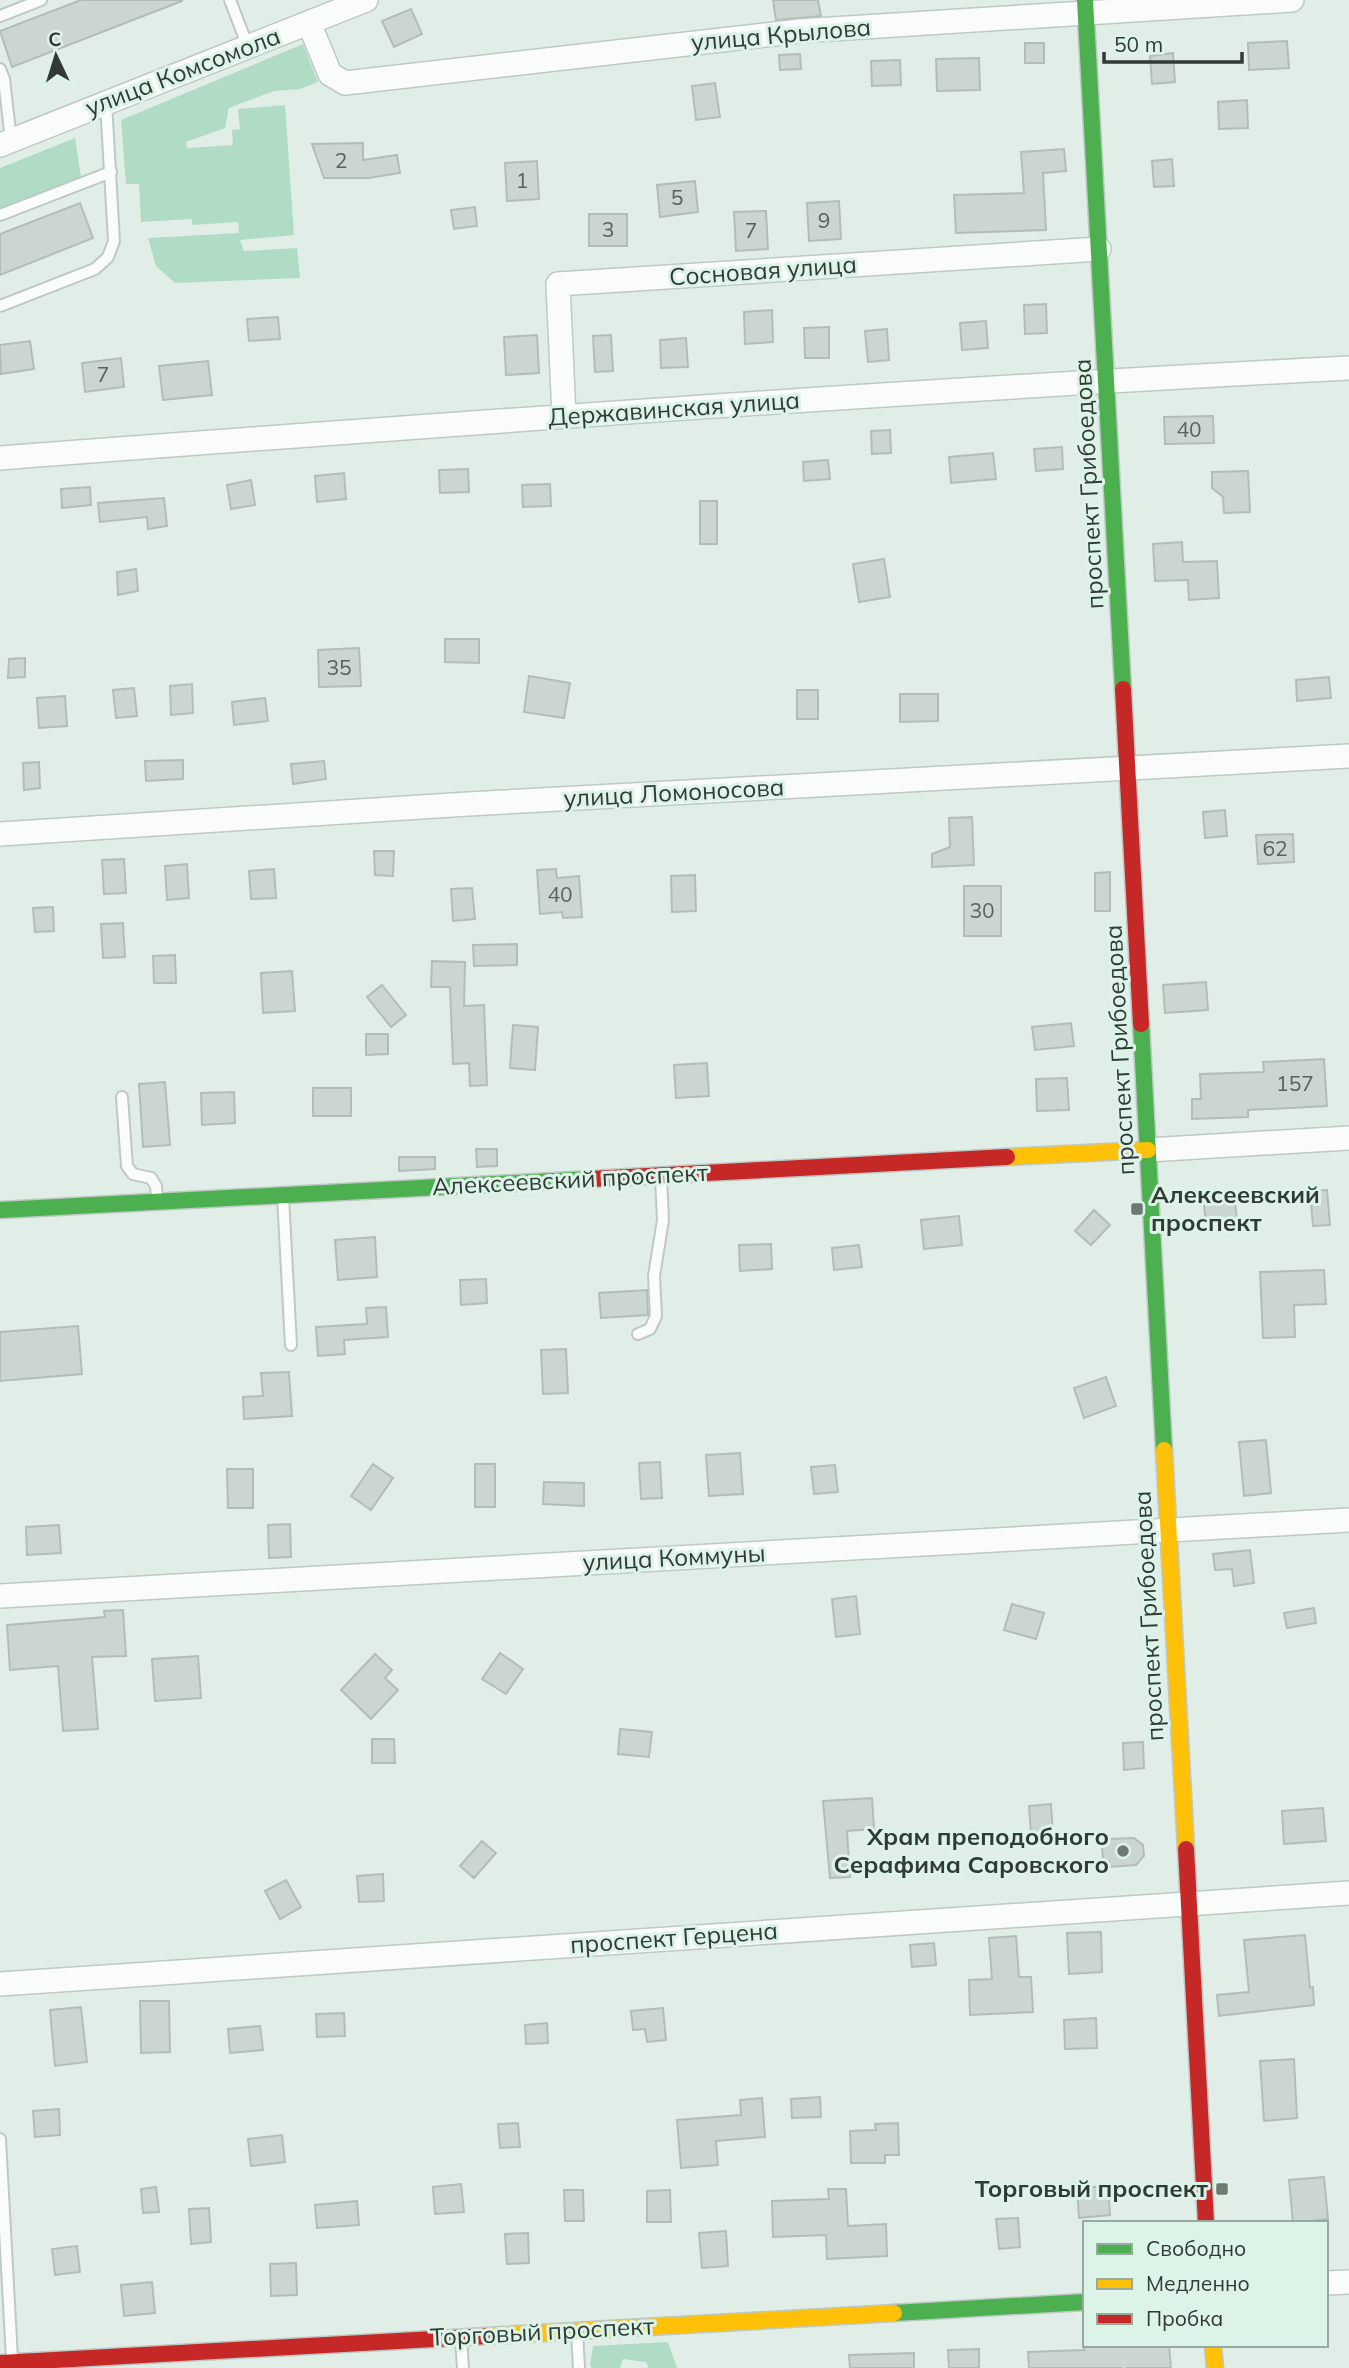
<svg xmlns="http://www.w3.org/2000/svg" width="1349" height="2368" font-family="Mulish,sans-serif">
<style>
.green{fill:#b0dcc6}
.building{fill:#ccd6d1;stroke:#b3bdb8;stroke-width:2}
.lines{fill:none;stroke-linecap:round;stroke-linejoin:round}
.lane-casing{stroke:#bfc9c4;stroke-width:14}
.street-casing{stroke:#bfc9c4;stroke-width:26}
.fast-casing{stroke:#bfc9c4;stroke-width:19}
.slow-casing{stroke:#bfc9c4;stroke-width:19}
.jam-casing{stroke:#bfc9c4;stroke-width:19}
.path{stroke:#d3d7d5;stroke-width:3.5;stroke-dasharray:2 5;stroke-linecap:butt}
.lane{stroke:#fafcfb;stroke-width:10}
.street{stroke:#fafcfb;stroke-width:23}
.fast{stroke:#4caf50;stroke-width:16}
.slow{stroke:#ffc107;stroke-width:16}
.jam{stroke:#c62828;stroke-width:16}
.poi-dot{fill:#6f7973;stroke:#dcf3e7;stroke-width:2.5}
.labels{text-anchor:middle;stroke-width:6;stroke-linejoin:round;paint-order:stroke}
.number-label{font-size:21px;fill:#58615c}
.street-label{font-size:24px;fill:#313a35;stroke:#dcf3e7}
.poi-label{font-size:24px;font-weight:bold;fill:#313a35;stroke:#dcf3e7;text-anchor:end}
</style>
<rect width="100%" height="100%" fill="#e1eee7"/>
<path class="green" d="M303,44L318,82L300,89L274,91L229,108L225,128L186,142L187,148L233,145L232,130L240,129L238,109L285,105L294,235L240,240L244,251L297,248L300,278L175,283L156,266L148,238L239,233L238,222L192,225V219L141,222L139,184H126L121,120Z
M75,138L81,177L0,210V168Z
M668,2342L677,2368H649L646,2362L623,2359L620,2368H592L590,2365L593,2346Z"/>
<path class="building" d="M81,0H182V1L12,67L0,31Z
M773,0H818L821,16L776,20Z
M411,9L422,34L394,47L382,21Z
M1287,41L1289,68L1249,70L1248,43Z
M1025,43H1044V63H1025Z
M1173,53L1175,82L1152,84L1150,56Z
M800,54L801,69L780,70L779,55Z
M979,58L980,90L937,91L936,59Z
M900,60L901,85L872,86L871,61Z
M715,83L720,117L696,120L692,86Z
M1247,100L1248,128L1219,129L1218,102Z
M363,143V160L397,155L400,173L369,178H324L312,144Z
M1064,149L1066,171L1043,173L1046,230L956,233L954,195L1024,193L1021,152Z
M1172,159L1174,186L1154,187L1152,161Z
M537,161L539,199L507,201L505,163Z
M695,181L698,212L660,217L657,185Z
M839,201L841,239L809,241L807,203Z
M80,203L93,238L0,275V234Z
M475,207L477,226L454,229L451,210Z
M766,211L768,249L736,251L734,212Z
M589,214H627V246H589Z
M1046,304L1047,333L1025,334L1024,305Z
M772,310L773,342L745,344L744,312Z
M278,317L280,339L249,341L247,319Z
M986,321L988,348L962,350L960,323Z
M829,327V358H805L804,328Z
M887,329L889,360L868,362L865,331Z
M537,335L539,373L506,375L504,337Z
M611,335L613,371L595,372L593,336Z
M686,338L688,367L661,368L660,340Z
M30,341L34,369L1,374L0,345Z
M121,358L124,387L85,392L82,363Z
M208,361L212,395L163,400L159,366Z
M1213,416L1214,443L1165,444L1164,417Z
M890,430L891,453L872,454L871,431Z
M1062,447L1063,469L1036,471L1034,449Z
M993,453L996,479L951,483L949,457Z
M828,460L830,479L804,481L803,462Z
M468,469L469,492L440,493L439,470Z
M1248,471L1250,512L1224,513L1223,497L1212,488V472Z
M344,473L346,499L317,502L315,476Z
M251,480L255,505L231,509L227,485Z
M550,484L551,506L523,507L522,485Z
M90,487L91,505L62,508L61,489Z
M164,498L167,526L148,529L147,517L100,522L98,503Z
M700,501H717V544H700Z
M1182,542L1183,562L1217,561L1219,598L1189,600L1188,580L1155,581L1153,544Z
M884,559L890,597L859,602L853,564Z
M136,569L138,591L118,595L117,572Z
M445,639H479V663L445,662Z
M359,648L361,686L319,687L318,650Z
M25,658V677L8,678L9,659Z
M529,676L570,683L564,718L524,712Z
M1329,677L1331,698L1297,701L1296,680Z
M192,684L193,713L171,715L170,686Z
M134,688L137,716L116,718L113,690Z
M797,690H818V719H797Z
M900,694H938V721L900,722Z
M65,696L67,726L39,728L37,698Z
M265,698L268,721L234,725L232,702Z
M183,760V779L146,781L145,761Z
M324,761L326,779L293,784L291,764Z
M39,762L40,788L24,790L23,763Z
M1225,810L1227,836L1205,838L1203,812Z
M972,817L974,865L932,867V854L950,847L949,818Z
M1293,834L1294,862L1258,864L1256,835Z
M374,851H394L393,876L375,875Z
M124,859L126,893L104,894L102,860Z
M187,864L189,898L167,900L165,866Z
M274,869L276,898L251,899L249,871Z
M556,869L557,878L579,876L582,917L563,918L562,912L540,914L537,870Z
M1110,872V911H1095V873Z
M695,875L696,911L672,912L671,876Z
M964,886H1001V936H964Z
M472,888L475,919L453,921L451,889Z
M53,907L54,931L35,932L33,908Z
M123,923L125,957L103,958L101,924Z
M517,944V965L474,966L473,945Z
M175,955L176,983H154L153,956Z
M432,961L465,962L464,1006L484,1005L487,1085L470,1086L469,1063L453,1064L450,987H431Z
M292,971L295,1011L263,1013L261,973Z
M1206,982L1208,1010L1165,1013L1163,985Z
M382,985L406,1015L391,1027L367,997Z
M1071,1023L1074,1046L1035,1050L1032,1027Z
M513,1025L538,1027L535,1070L510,1068Z
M366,1034H388V1054L366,1055Z
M1324,1059L1327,1106L1248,1110V1117L1192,1119V1099H1201L1200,1074L1264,1072L1263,1062Z
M707,1063L709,1096L676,1098L674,1065Z
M1067,1078L1069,1110L1037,1111L1036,1079Z
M165,1082L170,1145L143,1147L139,1084Z
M313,1088H351V1116H313Z
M234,1092L235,1123L202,1125L201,1093Z
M476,1149H497V1166L477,1167Z
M399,1157H435V1169L399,1171Z
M1327,1190L1330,1225L1313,1226L1310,1191Z
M1234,1193L1237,1221L1206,1224L1203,1196Z
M1094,1210L1110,1225L1091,1245L1075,1231Z
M959,1216L962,1245L924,1249L921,1220Z
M375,1237L377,1277L338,1280L335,1240Z
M771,1244L772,1269L740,1271L739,1245Z
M859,1245L862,1267L834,1270L832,1248Z
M1324,1270L1326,1304L1294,1305L1295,1337L1263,1338L1260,1272Z
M486,1279L487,1303L461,1305L460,1280Z
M647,1290L648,1315L601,1318L599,1293Z
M386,1307L388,1337L344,1340L345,1354L318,1356L316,1327L367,1324L366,1308Z
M78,1326L82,1374L0,1381V1332Z
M566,1349L568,1393L543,1394L541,1350Z
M289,1372L292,1416L244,1419L243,1397L263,1396L261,1373Z
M1106,1377L1116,1406L1084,1418L1074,1388Z
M1266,1440L1271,1493L1244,1496L1239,1442Z
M740,1453L743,1494L709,1496L706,1455Z
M660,1462L662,1498L641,1499L639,1463Z
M373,1464L393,1478L371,1510L351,1496Z
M475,1464H495V1507H475Z
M835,1465L838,1492L814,1494L811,1467Z
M227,1469H253V1508H228Z
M544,1482L584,1483V1506L543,1504Z
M290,1524L291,1557L269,1558L268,1525Z
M59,1525L61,1553L27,1555L26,1527Z
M1250,1550L1254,1583L1234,1586L1232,1569L1215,1570L1213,1554Z
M856,1596L860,1634L836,1637L832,1599Z
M1012,1604L1044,1613L1036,1639L1004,1630Z
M1314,1608L1316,1623L1287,1628L1284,1613Z
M123,1610L126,1656L92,1657L98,1729L63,1731L58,1666L10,1670L7,1625L105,1617L104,1611Z
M500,1653L523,1669L506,1694L482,1679Z
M375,1654L392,1670L385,1678L398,1690L371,1719L341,1690Z
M198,1656L201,1698L155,1701L152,1659Z
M620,1729L652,1732L649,1757L618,1754Z
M372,1739H394L395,1763H372Z
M1143,1742L1144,1768L1124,1770L1123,1743Z
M872,1798L874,1829L847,1831L850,1877L830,1878L823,1801Z
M1051,1804L1053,1834L1031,1835L1029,1806Z
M1323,1808L1326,1841L1284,1844L1282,1811Z
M1134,1838L1143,1845L1144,1856L1136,1865L1109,1867V1861L1103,1862L1102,1844H1108V1839Z
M482,1841L496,1853L474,1878L460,1866Z
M383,1874L384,1901L359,1902L357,1876Z
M286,1880L301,1907L280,1919L265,1891Z
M1101,1932L1102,1972L1069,1974L1067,1933Z
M1305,1935L1310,1988L1313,1987L1314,2005L1219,2016L1217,1995L1249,1992L1244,1940Z
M1016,1936L1019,1977H1031L1033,2012L970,2015L969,1980L992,1979L989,1938Z
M934,1943L936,1965L912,1967L910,1945Z
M140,2001H169L170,2052L141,2053Z
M81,2007L87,2062L55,2066L50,2010Z
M663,2008L666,2040L647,2042L645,2029L633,2030L631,2011Z
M344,2013L345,2036L317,2037L316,2014Z
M1096,2018L1097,2048L1065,2049L1064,2020Z
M547,2023L548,2043L526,2044L525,2025Z
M260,2026L263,2050L230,2053L228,2029Z
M1294,2059L1297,2118L1264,2121L1260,2061Z
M820,2097L821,2117L792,2118L791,2099Z
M762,2098L765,2137L716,2141L718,2165L681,2168L677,2120L741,2115L740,2100Z
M59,2109L60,2135L35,2137L33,2111Z
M518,2123L520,2147L500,2148L498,2124Z
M898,2123L899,2155H885V2163H851L850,2131L876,2130L875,2124Z
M282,2135L285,2162L251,2166L248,2139Z
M1324,2177L1328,2219L1293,2223L1289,2180Z
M461,2184L464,2212L435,2214L433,2187Z
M1108,2186L1110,2215L1079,2218L1077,2188Z
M156,2187L159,2212L143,2213L141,2189Z
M828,2189H846L848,2226L886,2224L887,2256L827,2259L826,2235L773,2237L772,2201L829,2199Z
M564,2190H583L584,2221H565Z
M670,2190L671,2222H647V2191Z
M357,2201L359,2225L317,2228L315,2205Z
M209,2208L211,2242L191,2244L189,2209Z
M1018,2218L1020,2247L999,2249L996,2219Z
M726,2231L728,2266L702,2268L699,2233Z
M528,2233L529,2263L507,2264L505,2234Z
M77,2246L80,2272L55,2275L52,2249Z
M296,2263L297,2295L271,2296L270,2264Z
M152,2282L155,2313L124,2316L121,2285Z
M1084,2345H1169L1171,2368H1029L1028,2352L1084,2350Z
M979,2349V2368H949L948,2350Z
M914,2353V2368H850L849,2355Z"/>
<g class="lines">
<g class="lane-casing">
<path id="lane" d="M230,0L248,47
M0,16L41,0
M0,69L4,79L11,140
M0,215L111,172
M0,306L95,269L108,257L114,241L106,103
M122,1097L127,1166L133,1174L151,1178L156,1186L157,1199
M283,1197L291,1345
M638,1334L650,1329L656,1316L654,1276L663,1220L661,1178
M0,2139L12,2359
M577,2333L579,2368
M461,2339L463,2368"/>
</g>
<g class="street-casing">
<path id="street" d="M309,23L330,74L345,83L800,31L1292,0
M0,145L366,0
M564,416L558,284L1099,249
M0,458C449,424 899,391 1349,368
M0,834L468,804L1349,756
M1148,1150L1349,1138
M0,1596L1349,1520
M0,1984L1349,1893
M1326,2283L1349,2282"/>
</g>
<g class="fast-casing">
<path id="fast" d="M1085,0L1123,689
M1141,1024L1164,1450
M0,1210L592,1179
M894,2313L1085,2302"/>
</g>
<g class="slow-casing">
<path id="slow" d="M1007,1157L1148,1150
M1164,1450L1186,1849
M488,2336L894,2313
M1213,2345L1215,2368"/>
</g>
<g class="jam-casing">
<path id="jam" d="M1123,689L1141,1024
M592,1179L1007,1157
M1186,1849L1206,2223
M0,2363L488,2336"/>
</g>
<path class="path" d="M1123,2345L1124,2368"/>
<use href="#lane" class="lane"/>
<use href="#street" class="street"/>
<use href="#fast" class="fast"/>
<use href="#slow" class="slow"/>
<use href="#jam" class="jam"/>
</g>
<g class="poi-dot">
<rect x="1130" y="1202" width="14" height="14" rx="3.5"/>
<circle cx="1123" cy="1851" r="7"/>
<rect x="1215" y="2182" width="14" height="14" rx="3.5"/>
</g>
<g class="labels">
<g class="number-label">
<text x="341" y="168">2</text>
<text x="522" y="188">1</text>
<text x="677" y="205">5</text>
<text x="824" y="228">9</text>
<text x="608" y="237">3</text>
<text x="751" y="238">7</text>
<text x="103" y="382">7</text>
<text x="1189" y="437">40</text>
<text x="339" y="675">35</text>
<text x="1275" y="856">62</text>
<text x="560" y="902">40</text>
<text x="982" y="918">30</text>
<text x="1295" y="1091">157</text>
</g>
<g class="street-label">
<text transform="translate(781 35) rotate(-5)" y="8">улица Крылова</text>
<text transform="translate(183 72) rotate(-21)" y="8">улица Комсомола</text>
<text transform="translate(763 271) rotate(-4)" y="8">Сосновая улица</text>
<text transform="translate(674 409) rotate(-4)" y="8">Державинская улица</text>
<text transform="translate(1089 484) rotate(-93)" y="8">проспект Грибоедова</text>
<text transform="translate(674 793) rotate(-3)" y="8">улица Ломоносова</text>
<text transform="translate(1120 1050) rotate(-93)" y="8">проспект Грибоедова</text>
<text transform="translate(570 1180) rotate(-3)" y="8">Алексеевский проспект</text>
<text transform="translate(674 1558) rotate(-3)" y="8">улица Коммуны</text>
<text transform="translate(1149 1616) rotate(-93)" y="8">проспект Грибоедова</text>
<text transform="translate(674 1938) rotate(-4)" y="8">проспект Герцена</text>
<text transform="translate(542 2332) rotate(-3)" y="8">Торговый проспект</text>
</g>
<g class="poi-label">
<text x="1151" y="1203" text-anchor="start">Алексеевский<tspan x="1151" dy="28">проспект</tspan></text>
<text x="1109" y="1845">Храм преподобного<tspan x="1109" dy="28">Серафима Саровского</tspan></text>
<text x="1208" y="2197">Торговый проспект</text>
</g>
</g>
<rect x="1083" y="2221" width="245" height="126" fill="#dcf3e7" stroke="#98a9a0" stroke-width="2"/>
<rect x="1097" y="2244" width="35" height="10" fill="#4caf50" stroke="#98a9a0" stroke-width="2"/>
<text x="1146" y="2256" font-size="21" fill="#313a35">Свободно</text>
<rect x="1097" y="2279" width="35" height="10" fill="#ffc107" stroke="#98a9a0" stroke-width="2"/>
<text x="1146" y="2291" font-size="21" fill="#313a35">Медленно</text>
<rect x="1097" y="2314" width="35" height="10" fill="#c62828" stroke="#98a9a0" stroke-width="2"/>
<text x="1146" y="2326" font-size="21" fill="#313a35">Пробка</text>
<g transform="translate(56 56) rotate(356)" stroke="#dcf3e7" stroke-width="5" paint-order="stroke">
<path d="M0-5L12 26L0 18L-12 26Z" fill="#313a35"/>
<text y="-10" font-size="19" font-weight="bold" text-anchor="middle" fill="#313a35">С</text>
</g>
<path d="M1104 52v10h138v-10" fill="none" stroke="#313a35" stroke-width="3.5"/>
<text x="1114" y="52" font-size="21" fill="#313a35" stroke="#dcf3e7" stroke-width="5" paint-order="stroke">50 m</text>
</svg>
